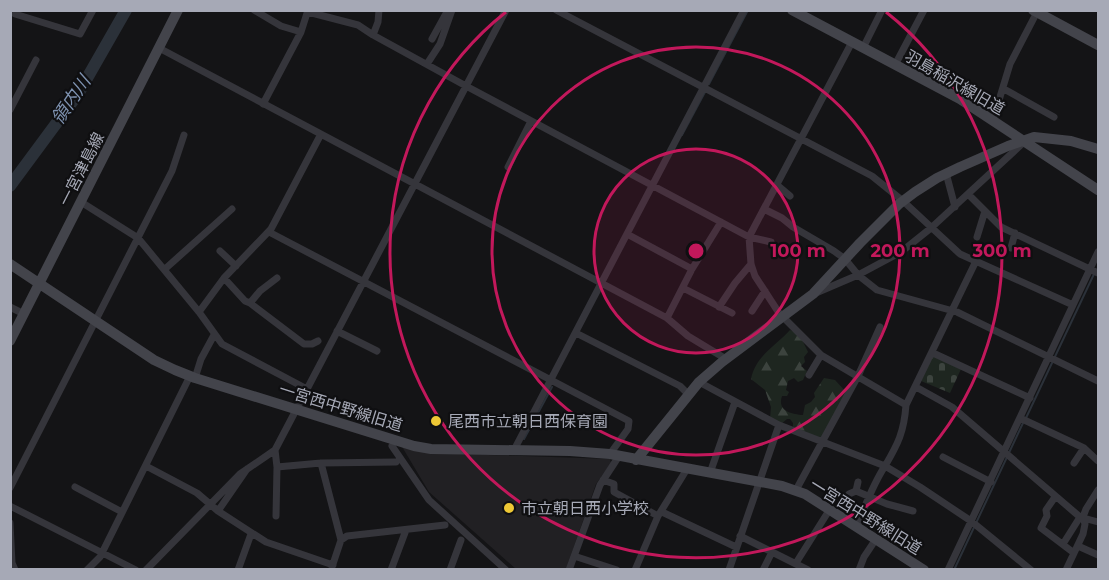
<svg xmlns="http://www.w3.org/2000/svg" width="1109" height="580" font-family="Montserrat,'Noto Sans JP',sans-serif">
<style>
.built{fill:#212023}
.forest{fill:url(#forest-firs)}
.cemetery{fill:url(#cemetery-stones)}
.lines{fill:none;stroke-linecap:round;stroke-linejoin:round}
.stream{stroke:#2b3139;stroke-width:2}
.river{stroke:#2b3139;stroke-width:12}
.street{stroke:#35353b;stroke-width:7}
.secondary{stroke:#43444b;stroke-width:10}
.ring{fill:none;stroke:#c2185b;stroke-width:3}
.poi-dot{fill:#edc735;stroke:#0f0f11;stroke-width:2}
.labels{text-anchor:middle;stroke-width:4.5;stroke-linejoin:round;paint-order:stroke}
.street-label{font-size:16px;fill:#a6a9b6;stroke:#0f0f11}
.poi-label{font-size:16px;fill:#a6a9b6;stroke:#0f0f11;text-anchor:start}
.water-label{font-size:18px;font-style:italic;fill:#7e92b0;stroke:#0f0f11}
.centre{fill:#c2185b;stroke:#0f0f11;stroke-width:3}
.ring-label{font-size:18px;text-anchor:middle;font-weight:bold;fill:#c2185b;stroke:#0f0f11;stroke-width:4.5;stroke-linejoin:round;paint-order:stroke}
</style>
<defs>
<pattern id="forest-firs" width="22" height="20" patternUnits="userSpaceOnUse" patternTransform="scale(1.5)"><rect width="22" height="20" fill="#1e2620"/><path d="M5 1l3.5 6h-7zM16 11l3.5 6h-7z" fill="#3c433e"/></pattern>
<pattern id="cemetery-stones" width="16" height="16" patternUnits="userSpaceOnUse" patternTransform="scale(1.5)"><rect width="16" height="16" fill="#1e2620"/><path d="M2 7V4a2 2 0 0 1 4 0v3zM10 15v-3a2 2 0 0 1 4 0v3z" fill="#3c433e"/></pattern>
</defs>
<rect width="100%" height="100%" fill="#141416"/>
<path class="built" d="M401,445L430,453L610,459L611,463L596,484L566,569H516L429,492Z"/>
<path class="forest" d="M790,330C801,334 803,342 808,352L804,357L805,362L801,366L807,371L803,380L798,382L794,378L788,381L786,390L789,392L787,396H782C777,410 790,414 803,415L805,405L811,402L815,397L814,393L824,378L835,380L846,392L821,438L793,430V423L790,419H787L781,424L770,419L771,407L765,390L751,379C756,355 775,347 790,330Z"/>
<path class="cemetery" d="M934,354L961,369L950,393L921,381Z"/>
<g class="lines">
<path class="stream" d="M709,84L748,10
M682,135L705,92
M1026,418L1094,274
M524,439L552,387
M954,570L1023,423"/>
<path class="river" d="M10,186L78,94L126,10"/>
<path class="street" d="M254,10L281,26L301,32
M556,10L872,176L903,201L960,254L1073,305
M308,12L358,25L373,35L466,86L749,237L771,242
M15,14L80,34L93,10
M373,35L378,22L379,10
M432,39L448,10
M852,42L749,237L751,264L755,276L779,313L821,355L906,405
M159,48L667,318L688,336L726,359
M863,48L882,10
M427,64L440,44L452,10
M895,65L924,10
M1004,89L1054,117
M263,104L301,32L308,10
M10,110L36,60
M993,120L1010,64L1037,12
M508,167L531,121
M946,173L955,207
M777,185L790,196
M968,194L1001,227L1098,273
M81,202L138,238L199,312L222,344L307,389
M764,209L782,218L793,227L834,251L845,259L858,275L877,290L957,312L1098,381
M269,232L629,421L628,429L610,454
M627,234L692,269
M977,237L985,211
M1011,248L1015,233
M220,251L236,266
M165,269L232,209
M224,278L245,301L250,303L260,291L277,278
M683,288L732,313
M816,293L858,275L901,252L931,228L1023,143
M250,303L304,344H312L318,341
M10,307L24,314
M719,307L735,283L751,264
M752,311L765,291
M199,312L224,278L271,229L321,134
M667,318L692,269L721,222
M337,331L377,351
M576,333L680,386L688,394
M933,353L1030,398
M809,375L821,355
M195,378L201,359L214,335
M699,382L779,425L885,466L920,487L971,521L1031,570
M916,387L952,407L1080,517L1098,522
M1020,418L1084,448L1098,461
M392,446L429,500L506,570
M275,450L277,467L276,516
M514,450L744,10
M943,457L991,482
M321,463L341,540
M1074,463L1084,448
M146,466L197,493L218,511L266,542L333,565
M277,467L321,463L396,462
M710,473L735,402
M603,480L614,484V492L658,516
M75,487L122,512
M10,488L172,171L184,135
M796,490L858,376L880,327
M856,491L887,504L913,511
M849,494L856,491L858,482
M1055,497L1046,510L1047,516L1041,528L1074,553
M10,506L136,570
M218,511L247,469
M662,512L736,547
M10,523L12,563L15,570
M857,526C865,506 873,484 885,466C898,444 904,432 906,405L976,261
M740,536L808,570
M1063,544L1080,517
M1078,546L1098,555
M574,556L617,570
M796,563L830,509
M332,567L341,540L347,536L445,525
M87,570L100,557L190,376
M146,570L240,474L275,450L506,10
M238,570L251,534
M391,570L406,530
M450,570L461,540
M569,570L600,485L619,456
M635,570L658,516L687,469
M729,570L779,425
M763,570L772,552
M859,570L864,557L876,539
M948,570L1098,252
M1066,570L1083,534L1085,524L1083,517L1086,509L1098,490"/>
<path class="secondary" d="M792,10L960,99L1098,190
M1033,10L1098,45
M10,264L154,360L175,370L195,378L414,446L431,449L570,451L610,454L782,486L805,494L924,570
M10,341L178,10
M636,460L699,382L722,362L813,294L860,243L899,204L915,192L937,178L960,167L1008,146L1034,137L1071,141L1098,149"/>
</g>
<circle cx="696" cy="251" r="102" fill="#c2185b" fill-opacity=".12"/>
<g class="ring">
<circle cx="696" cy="251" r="102"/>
<circle cx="696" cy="251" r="204"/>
<path d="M886 12A306 306 0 1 1 506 12"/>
</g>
<g class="poi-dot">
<circle cx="436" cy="421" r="6"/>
<circle cx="509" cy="508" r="6"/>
</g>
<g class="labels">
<g class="street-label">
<text transform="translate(955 82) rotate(30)" y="6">羽島稲沢線旧道</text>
<text transform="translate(81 169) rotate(-63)" y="6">一宮津島線</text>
<text transform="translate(341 407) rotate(17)" y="6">一宮西中野線旧道</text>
<text transform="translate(866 516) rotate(32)" y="6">一宮西中野線旧道</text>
</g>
<g class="poi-label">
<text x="448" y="427">尾西市立朝日西保育園</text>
<text x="521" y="514">市立朝日西小学校</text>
</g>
<g class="water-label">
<text transform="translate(71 100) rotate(-56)" y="6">領内川</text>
</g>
</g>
<circle cx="696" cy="251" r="9" class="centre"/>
<g class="ring-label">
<text x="798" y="257">100 m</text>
<text x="900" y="257">200 m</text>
<text x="1002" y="257">300 m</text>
</g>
<rect width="1109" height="580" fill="none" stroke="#a6a9b6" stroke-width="24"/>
</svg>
